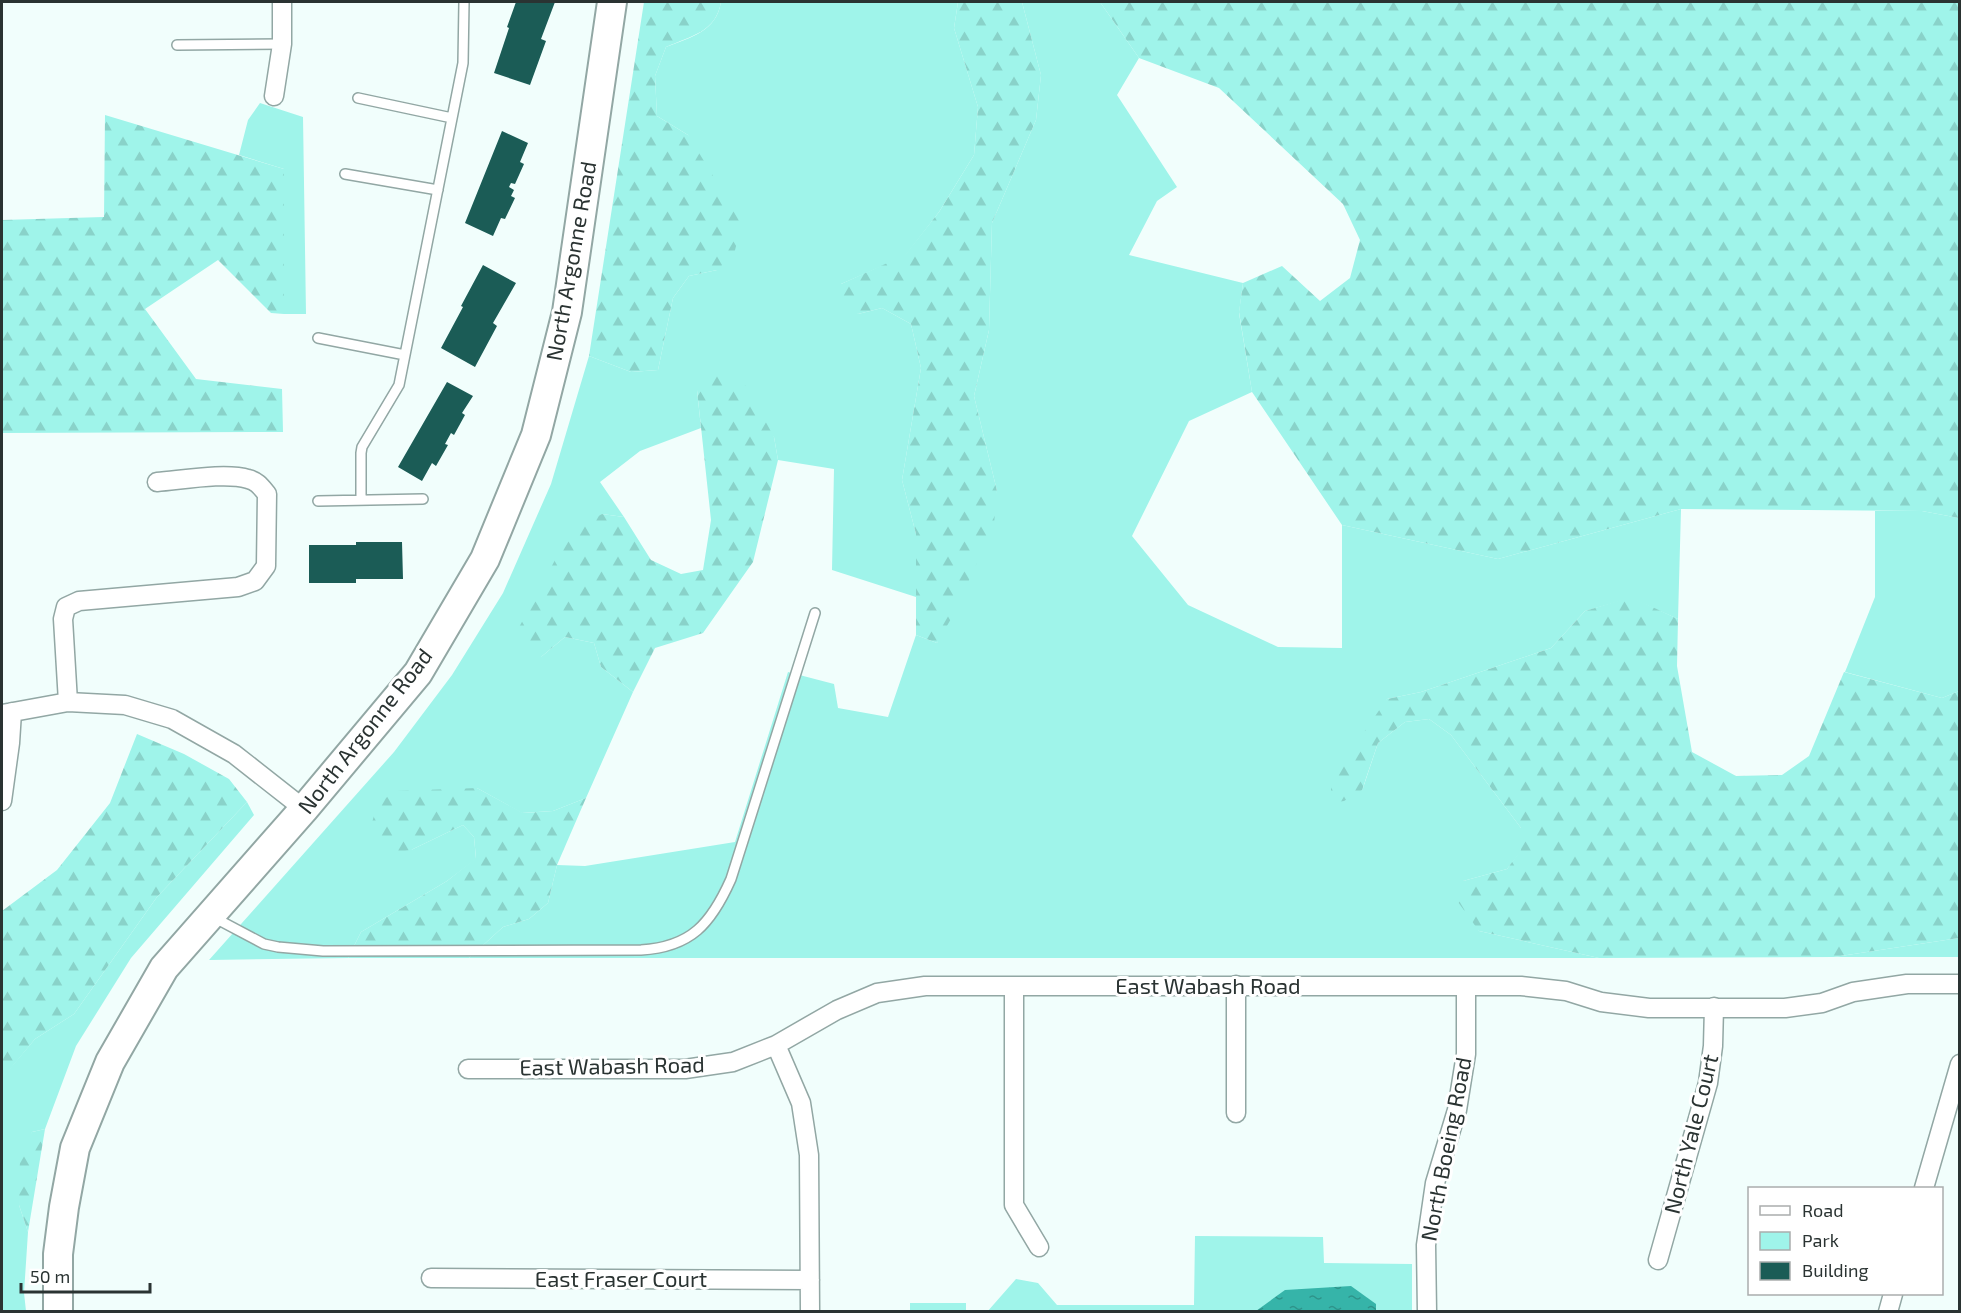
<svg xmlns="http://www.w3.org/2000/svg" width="1961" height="1313" font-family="'Exo 2',sans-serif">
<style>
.green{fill:#9ff4ea}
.forest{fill:url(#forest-firs)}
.water{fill:url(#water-ripples)}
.building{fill:#1b5c56}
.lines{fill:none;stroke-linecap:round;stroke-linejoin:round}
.lane-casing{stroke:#92a7a4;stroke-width:12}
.street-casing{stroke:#92a7a4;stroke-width:21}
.primary-casing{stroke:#92a7a4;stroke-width:32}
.lane{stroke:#fff;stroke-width:9}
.street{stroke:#fff;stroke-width:18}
.primary{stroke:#fff;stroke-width:28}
.labels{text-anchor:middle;stroke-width:6;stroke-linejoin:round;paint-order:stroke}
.street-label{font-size:22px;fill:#2a3332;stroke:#fff}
</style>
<defs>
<pattern id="forest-firs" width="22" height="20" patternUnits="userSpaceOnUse" patternTransform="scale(1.5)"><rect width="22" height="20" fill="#9ff4ea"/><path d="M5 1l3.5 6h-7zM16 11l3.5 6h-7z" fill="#89d2c9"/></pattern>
<pattern id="water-ripples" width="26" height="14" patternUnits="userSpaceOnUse" patternTransform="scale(1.5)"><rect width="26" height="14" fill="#36b4a9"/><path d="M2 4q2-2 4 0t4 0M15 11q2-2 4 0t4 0" fill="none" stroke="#2e938a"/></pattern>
</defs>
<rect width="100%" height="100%" fill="#f1fefc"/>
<path class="green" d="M721,2H958L954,28L978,107L974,155L939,212L905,256L841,284L858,314L882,308L911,324L921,368L902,480L916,534V597L832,570L834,469L778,460L774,437L697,390L701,428L640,451L600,482L624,517L602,514L541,657L565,637L594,643L601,667L633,692L586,798L553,811L522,813L477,788L411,850L463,825L474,837L476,859L447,881L361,932L348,958L209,960L394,752L452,675L503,593L551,484L589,356L631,372L658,370L673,298L689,276L717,270L688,135L657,116L655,76L666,47C691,37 716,32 721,2Z
M1022,2H1100L1139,58L1117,95L1177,187L1157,201L1129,255L1243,283L1239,313L1252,392L1189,421L1132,536L1188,605L1278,647L1342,648V525L1498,559L1681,509L1678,619L1631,598L1585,611L1551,648L1421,692L1387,699L1362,791L1378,743L1405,722L1429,719L1451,735L1521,828L1522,850L1507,869L1463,881L1479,931L1599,958H469L503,927L529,919L548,903L557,865L585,866L735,842L788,672L834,684L838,708L888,717L916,635L937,643L997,491L974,396L989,330L992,223L1036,120L1041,75Z
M260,103L303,117L306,314H284V169L239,155L248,120Z
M1875,511H1922L1959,518V691L1942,698L1845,672L1875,597Z
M247,802L254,815L131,958L76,1046L45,1129L32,1132L19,1205L28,1232L24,1293L26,1311L2,1312V1078L35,1039L74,1014L157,897Z
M1959,938V957H1834Z
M1195,1236L1323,1237L1324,1263L1412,1264V1311L987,1312L1016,1279L1038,1283L1057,1305H1194Z
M910,1303H966V1311H910Z"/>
<path class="forest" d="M644,2H721C716,32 691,36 666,47L655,76L657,116L688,135L742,223L734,254L717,270L689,276L673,298L658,370L631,372L589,356Z
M958,2H1022L1041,75L1036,120L992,223L989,330L974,396L997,491L994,524L955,612L937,643L916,635V534L902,480L921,368L911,324L882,308L858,314L837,303L841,284L905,255L939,212L974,155L978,107L954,28Z
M1100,2H1959V518L1922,511L1681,509L1498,559L1342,525L1252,392L1239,312L1243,283L1282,266L1320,301L1350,278L1360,240L1343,204L1219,88L1139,58Z
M105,115L284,169V314L271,313L218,260L145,309L196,379L282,389L283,432L2,433V220L104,217Z
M717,372L746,386L774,437L778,460L753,562L703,633L655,648L633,692L601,667L594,643L565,637L541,657L527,658L516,633L570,532L602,514L624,517L651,560L681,574L703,570L711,520L697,390Z
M1631,597L1678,619L1677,666L1692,752L1736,776L1782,775L1809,756L1844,672L1942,698L1959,691V938L1834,957L1599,958L1479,931L1458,902L1463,881L1507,869L1521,850V828L1451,735L1429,719L1405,722L1378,743L1362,790L1344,801L1330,803L1332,778L1387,699L1421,692L1551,648L1585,611Z
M137,734L184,754L229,779L247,802L157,897L74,1014L35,1039L2,1079V911L57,870L110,803Z
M477,788L523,813L553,811L586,798L557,865L548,903L529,919L503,927L469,958H348L361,932L447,881L476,858L474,837L463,825L411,850L386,854L369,832L378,803L396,791Z
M45,1129L28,1232L19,1205L20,1153L32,1132Z"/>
<path class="water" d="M1351,1286L1376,1304V1311H1256L1285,1290Z"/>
<path class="building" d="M516,2H555L541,39L546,41L530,85L494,73L509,28L507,27Z
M502,131L528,143L520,162L524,164L515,184L511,183L509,187L514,190L511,196L515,198L505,219L501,218L493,236L465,223Z
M483,265L516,283L493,323L497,326L475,367L441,348L463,307L461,306Z
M447,382L473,396L462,413L465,415L454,435L451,433L445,444L448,445L436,466L432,463L422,481L398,467Z
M356,542H402L403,579H356V583H309V545H356Z"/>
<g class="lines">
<g class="lane-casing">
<path id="lane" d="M177,45L282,44
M358,98L452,118
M345,174L438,190
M318,338L405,355
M361,500V453L362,447L399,385L463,63L464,2
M318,501L423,499
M213,917L264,944L278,947L323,951L641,950C691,947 711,924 731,879L815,613"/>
</g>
<g class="street-casing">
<path id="street" d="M274,96L282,44V2
M68,702L63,619L66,607L79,601L238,587L255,581L266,566L267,494C261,487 257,481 248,479C226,472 182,480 157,482
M2,714L68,702L125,705L172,719L234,754L304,809
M2,801L10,743L12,712
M1236,985V1113
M1014,986V1205L1039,1247
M776,1045L801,1103L809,1155L810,1312
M468,1069H685L733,1062L776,1045L837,1010L877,993L925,986H1521L1566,991L1601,1002L1649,1008H1785L1822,1003L1853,992L1907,984H1960
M1924,1188L1960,1064
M1658,1260L1708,1083L1713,1046L1714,1007
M431,1278L810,1280
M1427,1312L1426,1245L1435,1183L1457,1110L1466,1054V986
M1888,1312L1893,1294"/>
</g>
<g class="primary-casing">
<path id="primary" d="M58,1312V1254L64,1207L75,1148L110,1062L164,968L304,809L418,673L485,559L536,435L567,312L612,2"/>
</g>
<use href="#lane" class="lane"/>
<use href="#street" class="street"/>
<use href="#primary" class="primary"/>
</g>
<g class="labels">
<g class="street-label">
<text transform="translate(571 261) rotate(-80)" y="8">North Argonne Road</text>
<text transform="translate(365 731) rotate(-52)" y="8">North Argonne Road</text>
<text x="1208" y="994">East Wabash Road</text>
<text transform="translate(612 1066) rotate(-1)" y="8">East Wabash Road</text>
<text transform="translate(1691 1134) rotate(-76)" y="8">North Yale Court</text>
<text transform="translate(1446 1149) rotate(-79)" y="8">North Boeing Road</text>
<text x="621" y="1287">East Fraser Court</text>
</g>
</g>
<rect width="1961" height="1313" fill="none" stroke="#2a3332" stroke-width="6"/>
<rect x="1748" y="1187" width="195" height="108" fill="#ffffff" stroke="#aaadad" stroke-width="1.5"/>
<rect x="1760" y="1206" width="30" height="9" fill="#ffffff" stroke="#aaadad" stroke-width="1.5"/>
<text x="1802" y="1217" font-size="18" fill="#2a3332">Road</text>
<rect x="1760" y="1232" width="30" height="18" fill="#9ff4ea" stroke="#aaadad" stroke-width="1.5"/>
<text x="1802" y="1247" font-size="18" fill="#2a3332">Park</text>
<rect x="1760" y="1262" width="30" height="18" fill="#1b5c56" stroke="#aaadad" stroke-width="1.5"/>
<text x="1802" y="1277" font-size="18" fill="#2a3332">Building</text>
<path d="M21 1283v9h129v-9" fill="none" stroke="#2a3332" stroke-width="3"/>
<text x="30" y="1283" font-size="18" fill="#2a3332" stroke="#ffffff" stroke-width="4.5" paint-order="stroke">50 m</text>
</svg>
